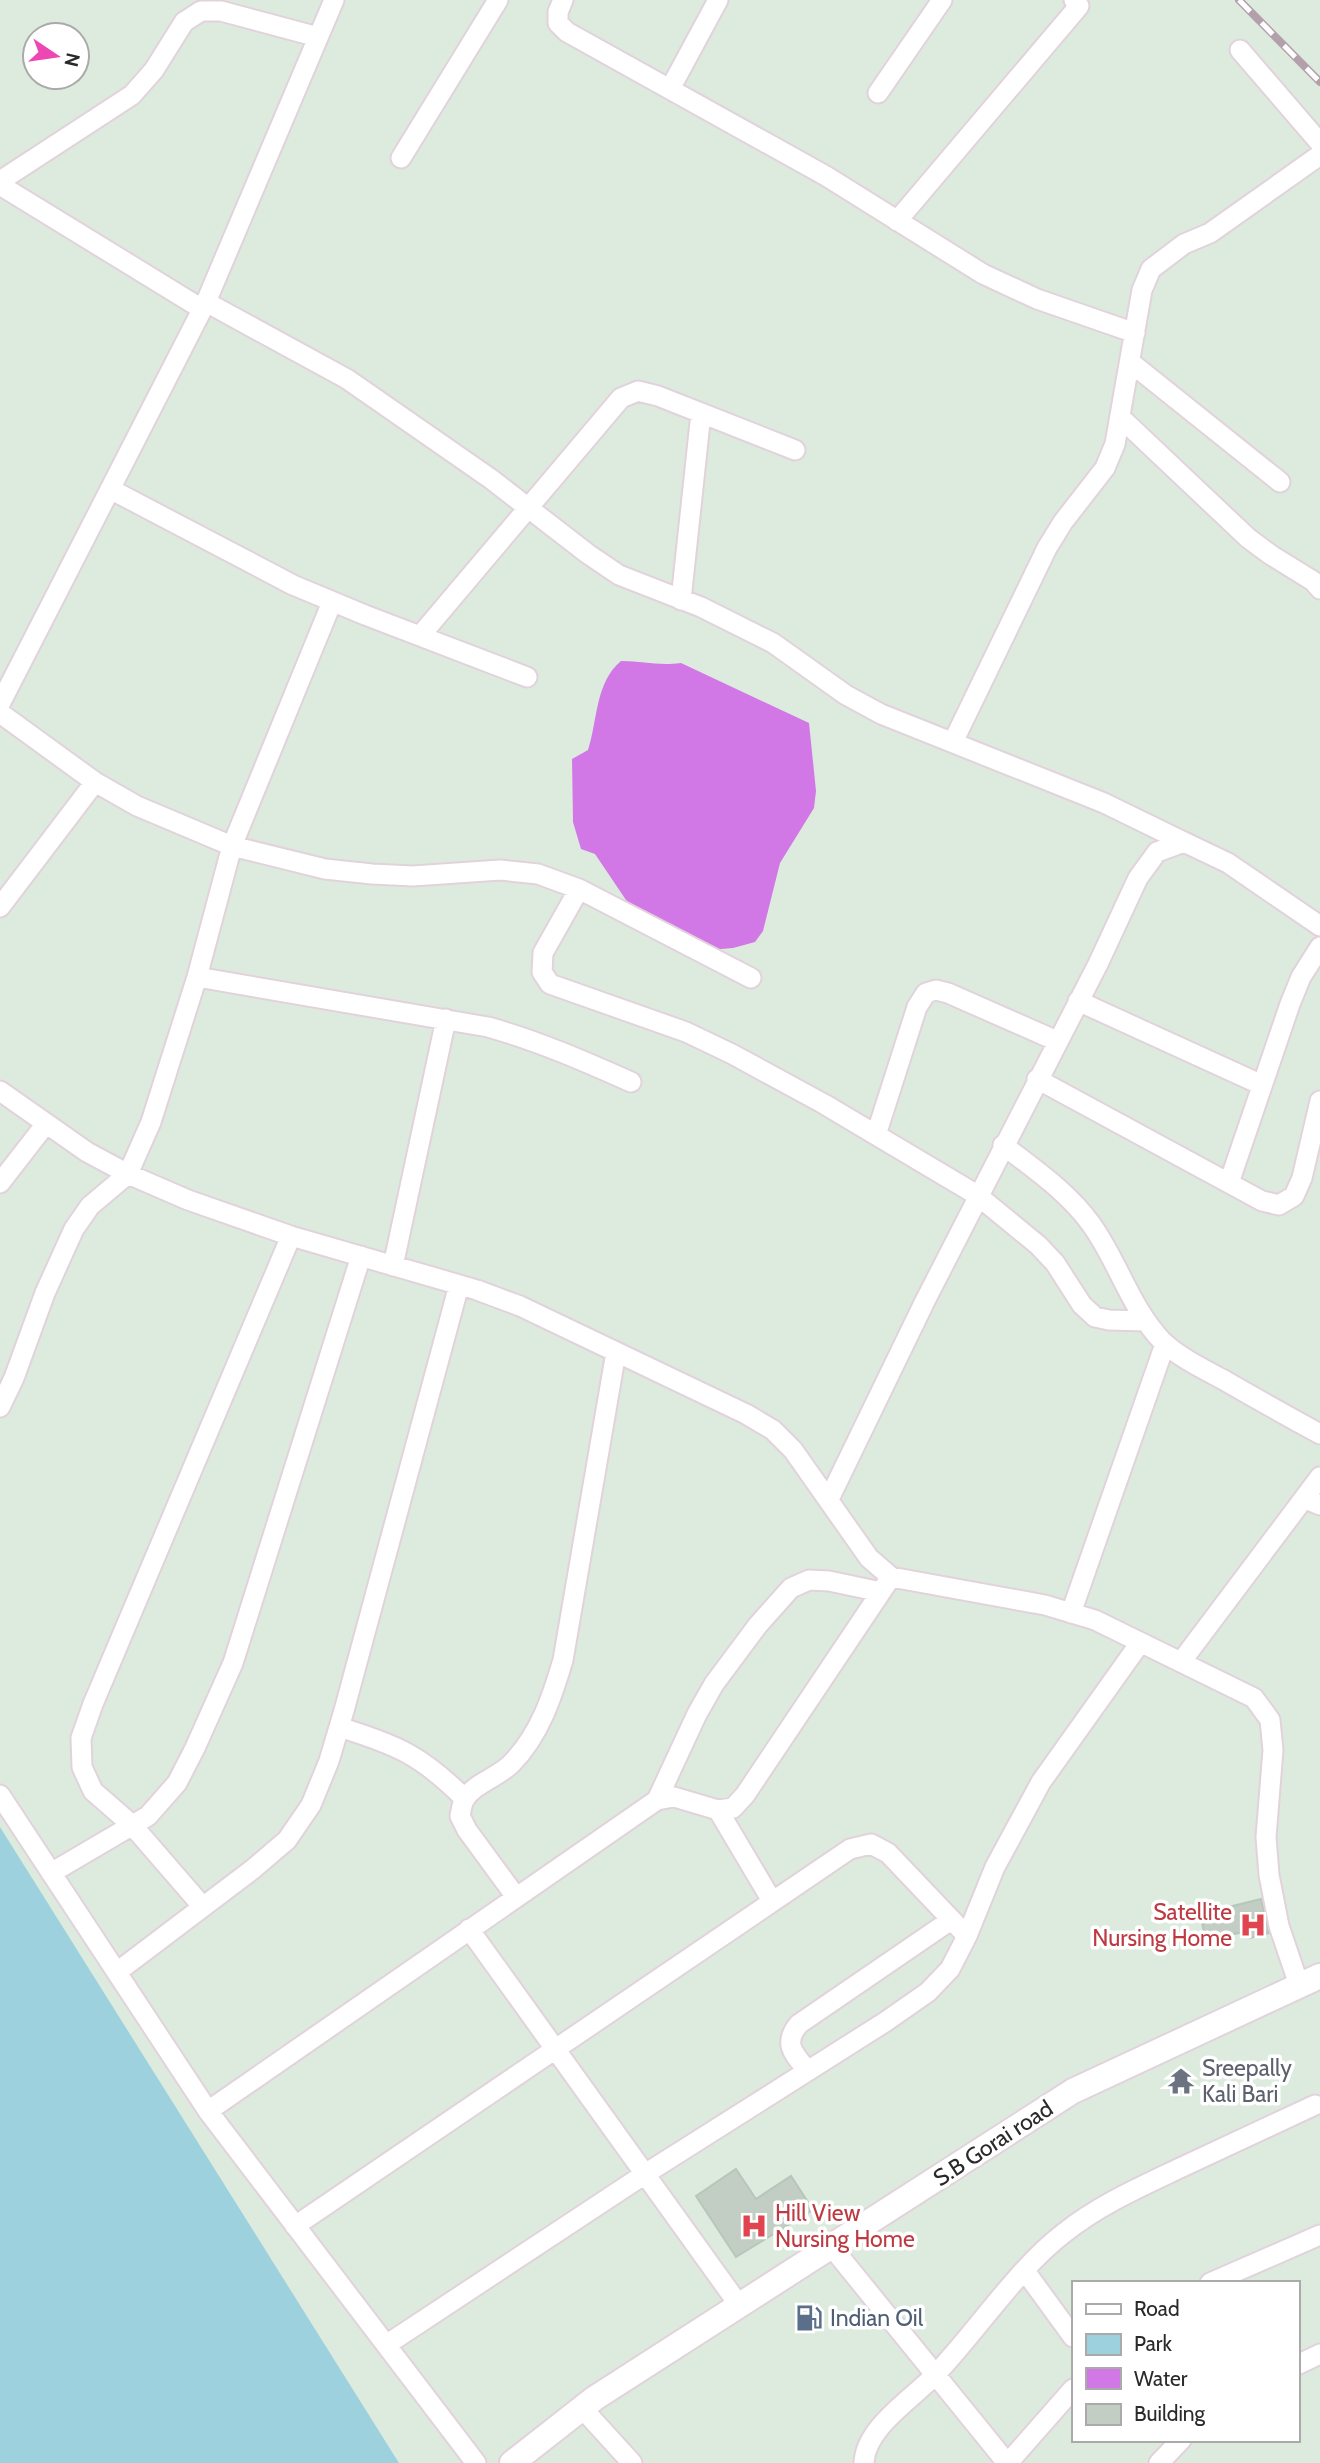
<svg xmlns="http://www.w3.org/2000/svg" width="1320" height="2463" font-family="Cabin,sans-serif">
<style>
.green{fill:#9dd1de}
.water{fill:#d177e6}
.building{fill:#c2cec3;stroke:#b7c6ba;stroke-width:2}
.lines{fill:none;stroke-linecap:round;stroke-linejoin:round}
.minor-casing{stroke:#e2d2dc;stroke-width:23}
.tertiary-casing{stroke:#e2d2dc;stroke-width:28}
.minor{stroke:#fff;stroke-width:19}
.tertiary{stroke:#fff;stroke-width:24}
.rail-casing{stroke:#b3a0ab;stroke-width:8}
.rail{stroke:#fff;stroke-width:5;stroke-dasharray:16;stroke-linecap:butt}
.labels{text-anchor:middle;stroke-width:7;stroke-linejoin:round;paint-order:stroke}
.health-label{font-size:23px;fill:#be3a42;stroke:#fff;text-anchor:end}
.worship-label{font-size:23px;fill:#5b616d;stroke:#fff;text-anchor:start}
.street-label{font-size:23px;fill:#2a2a2a;stroke:#fff}
.service-label{font-size:23px;fill:#4e5e75;stroke:#fff;text-anchor:start}
</style>
<rect width="100%" height="100%" fill="#ddebde"/>
<path class="green" d="M0,1827L399,2463H0Z"/>
<path class="water" d="M621,661C644,661 657,666 681,663L809,723L816,791L814,808L780,863L763,931L755,942L733,948L709,950L650,920L626,900L595,854L581,849L573,822L572,759L588,750C598,719 595,683 621,661Z"/>
<path class="building" d="M1261,1899L1269,1933L1250,1938L1248,1931L1206,1940L1200,1914Z
M736,2169L756,2199L791,2176L813,2210L736,2257L696,2196Z"/>
<g class="lines">
<g class="minor-casing">
<path id="minor" d="M563,0L558,12V23L567,32L826,176L983,274L1037,299L1135,333
M1240,50L1320,143
M670,89L718,0
M878,93L942,0
M401,158L498,0
M0,181L132,95L154,70L184,22L201,11H221L318,37
M0,185L202,309
M897,221L1079,6L1074,0
M206,302L347,379L491,479L588,554L619,575L701,607L773,643L846,695L881,714L1104,803L1184,842
M1130,362L1280,482
M1121,418L1248,538L1271,555L1313,581L1320,589
M110,489L293,585L365,615L527,677
M681,600L701,413
M420,636L621,398L638,391L658,396L795,450
M0,704L206,302L334,0
M0,713L95,782L137,806L232,846L325,869L372,874L413,876L500,870L538,874L579,889L751,978
M953,742L1047,548L1063,522L1105,468L1115,444L1142,290L1151,269L1184,244L1210,233L1320,155
M579,889L543,953L542,972L550,984L686,1032L732,1054L824,1104L977,1195L1038,1245L1055,1263L1082,1305L1095,1317L1109,1320L1145,1321
M0,907L95,782
M197,977L488,1027C538,1041 584,1061 631,1082
M1078,1001L1262,1085
M1037,1079L1262,1201L1279,1205L1294,1196L1302,1178L1320,1101
M0,1091L87,1152L128,1174L188,1200L291,1236L477,1290L520,1306L746,1414L773,1430L793,1450L869,1558L891,1577L1045,1605L1095,1620L1254,1698L1270,1720L1273,1750L1266,1837L1269,1875L1279,1926L1299,1985
M876,1135L917,1007L926,993L936,990L948,993L1057,1041
M1003,1145C1034,1169 1068,1192 1091,1224C1118,1261 1130,1308 1163,1342C1179,1357 1203,1369 1222,1379C1255,1398 1287,1416 1320,1434
M0,1183L45,1125
M1229,1183L1290,1004L1301,977L1320,947
M393,1266L446,1019
M0,1407L14,1378L45,1293L74,1229L90,1206L128,1174L151,1122L197,977L232,846L332,602
M1304,1498L1320,1505
M829,1499L925,1301L1098,964L1138,878L1157,852L1184,842L1228,863L1320,926
M1071,1613L1165,1344
M1181,1662L1320,1477
M339,1727C397,1745 421,1755 465,1799
M0,1795L208,2111L476,2463
M657,1800L697,1714L714,1684L758,1625L791,1588L809,1580L829,1581L881,1592
M718,1810L772,1901
M51,1873L148,1816L177,1783L195,1748L233,1663L361,1256
M516,1897L467,1830L460,1816C461,1811 462,1804 464,1800C474,1783 499,1777 512,1763C540,1734 552,1697 563,1660L616,1352
M203,1907L132,1825L93,1791L82,1767L81,1738L93,1704L291,1236
M469,1929L739,2305
M117,1972L253,1869L287,1840L311,1805L329,1761L345,1707L459,1285
M808,2071C794,2054 782,2044 799,2024L951,1920
M208,2111L657,1800L674,1797L718,1810L733,1808L745,1795L891,1577
M295,2226L850,1849L871,1844L888,1853L967,1936
M831,2246L1007,2463
M1025,2271L1073,2337
M1210,2283L1320,2235
M386,2345L645,2174L885,2022L928,1992L950,1969L967,1936L995,1867L1041,1782L1140,1643
M1297,2365L1320,2354
M582,2408L632,2463
M864,2463C865,2428 912,2399 935,2375C977,2331 1017,2269 1064,2233C1099,2205 1140,2187 1180,2168C1225,2147 1270,2126 1315,2105
M1008,2463L1073,2389
M1159,2463L1181,2440"/>
</g>
<g class="tertiary-casing">
<path id="tertiary" d="M512,2463L595,2398L1073,2091L1320,1976"/>
</g>
<use href="#minor" class="minor"/>
<use href="#tertiary" class="tertiary"/>
<g class="rail-casing">
<path id="rail" d="M1239,0L1320,82"/>
</g>
<use href="#rail" class="rail"/>
</g>
<defs>
<g id="hospital-bare" transform="scale(2.1)"><path d="M-5-5h3v3.5h4V-5h3V5h-3V1.5h-4V5h-3Z" fill="#e0444e" stroke="#fff" stroke-width="2.5" paint-order="stroke"/></g>
<g id="temple-bare" transform="scale(2.1)"><path d="M0-6L5-2H3V0L6.5 2.5H4V6H1.5V3h-3V6H-4V2.5H-6.5L-3 0V-2H-5Z" fill="#6b7280" stroke="#fff" stroke-width="2.5" paint-order="stroke"/></g>
<g id="fuel-bare" transform="scale(2.1)"><path d="M-5.5-6h7V0h2V4h1.3V-2.5L3-4.5l.8-.8L6-3V5H2.5V1h-1V6h-7ZM-4.2-4.7v3.2H.2V-4.7Z" fill="#5c6f8a" stroke="#fff" stroke-width="2.5" paint-order="stroke"/></g>
</defs>
<g fill-rule="evenodd">
<use href="#hospital-bare" x="1253" y="1925"/>
<use href="#temple-bare" x="1181" y="2081"/>
<use href="#hospital-bare" x="754" y="2226"/>
<use href="#fuel-bare" x="809" y="2318"/>
</g>
<g class="labels">
<g class="health-label">
<text x="1232" y="1920">Satellite<tspan x="1232" dy="26">Nursing Home</tspan></text>
<text x="775" y="2221" text-anchor="start">Hill View<tspan x="775" dy="26">Nursing Home</tspan></text>
</g>
<g class="worship-label">
<text x="1202" y="2076">Sreepally<tspan x="1202" dy="26">Kali Bari</tspan></text>
</g>
<g class="street-label">
<text transform="translate(993 2143) rotate(-33)" y="8">S.B Gorai road</text>
</g>
<g class="service-label">
<text x="830" y="2326">Indian Oil</text>
</g>
</g>
<rect x="1072" y="2281" width="228" height="161" fill="#ffffff" stroke="#aaaaaa" stroke-width="2"/>
<rect x="1086" y="2304" width="35" height="10" fill="#ffffff" stroke="#aaaaaa" stroke-width="2"/>
<text x="1134" y="2316" font-size="21" fill="#2a2a2a">Road</text>
<rect x="1086" y="2334" width="35" height="21" fill="#9dd1de" stroke="#aaaaaa" stroke-width="2"/>
<text x="1134" y="2351" font-size="21" fill="#2a2a2a">Park</text>
<rect x="1086" y="2368" width="35" height="21" fill="#d177e6" stroke="#aaaaaa" stroke-width="2"/>
<text x="1134" y="2386" font-size="21" fill="#2a2a2a">Water</text>
<rect x="1086" y="2404" width="35" height="21" fill="#c2cec3" stroke="#aaaaaa" stroke-width="2"/>
<text x="1134" y="2421" font-size="21" fill="#2a2a2a">Building</text>
<g transform="translate(56 56) rotate(103)"><circle r="33" fill="#ffffff" stroke="#aaaaaa" stroke-width="2"/>
<path d="M0-5L12 26L0 18L-12 26Z" fill="#ed48b2"/>
<text y="-10" font-size="19" font-weight="bold" text-anchor="middle" fill="#2a2a2a">N</text>
</g>
</svg>
